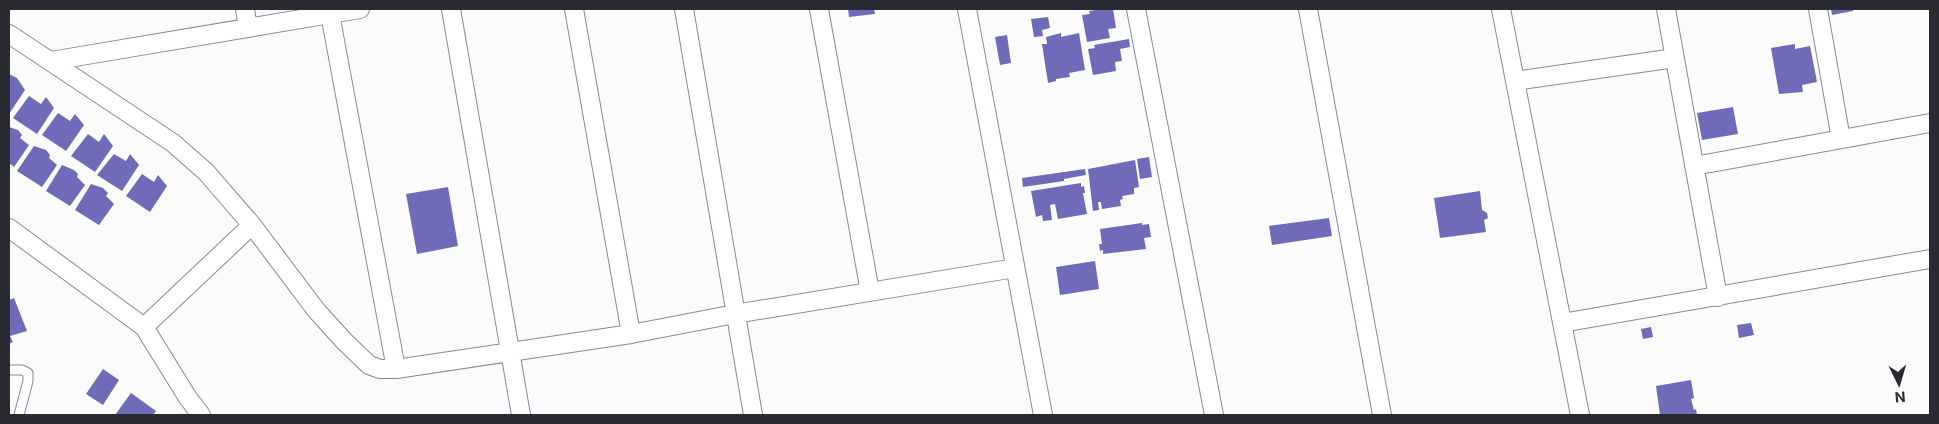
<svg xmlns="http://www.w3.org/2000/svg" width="1939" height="424" font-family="Inter,sans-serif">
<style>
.building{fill:#6f6bb9}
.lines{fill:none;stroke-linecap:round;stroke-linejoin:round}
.service-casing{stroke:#87889e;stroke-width:11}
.minor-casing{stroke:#87889e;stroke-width:20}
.service{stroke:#fff;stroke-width:9}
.minor{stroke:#fff;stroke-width:18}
</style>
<rect width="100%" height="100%" fill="#fbfbfb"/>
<path class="building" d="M848,9H874L875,14L849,17Z
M1103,9H1113L1116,28L1108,29L1110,38L1087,42L1082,15L1090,14L1089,11Z
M1831,9H1853V11L1832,15Z
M1048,17L1050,28L1042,30L1043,36L1034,37L1031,19Z
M1061,33V37L1079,33L1085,70L1069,73L1070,77L1056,79V81L1048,83L1042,44H1047L1046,37Z
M1007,35L1011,63L1000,65L995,37Z
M1129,39L1130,47L1120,49L1122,61L1115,62L1116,71L1093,75L1088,49L1095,48L1094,45Z
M1795,44V49L1810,46L1817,82L1802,85L1803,92L1779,94L1771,48Z
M9,74L17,78L25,90L9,114Z
M29,96L41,104L46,97L54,108L37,134L13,118Z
M1733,107L1738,134L1702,140L1697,113Z
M58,113L70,121L75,114L84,125L66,151L42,135Z
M9,127L18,130L22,135L20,138L29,145L14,167L9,163Z
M88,134L99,142L104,134L113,146L95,172L71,156Z
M34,146L46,150L50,155L49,158L57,165L42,187L17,171Z
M114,154L126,161L130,154L139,165L122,191L97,175Z
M1149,157L1152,177L1140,179L1137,159Z
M1135,160L1139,187L1134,188V194L1122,196L1123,199L1120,200L1121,206L1102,209L1101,202H1098L1099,210L1093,211L1088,169Z
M62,165L74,170L78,174L77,177L85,185L70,206L46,191Z
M1085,169L1086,175L1064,179V181L1023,187L1022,178Z
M142,174L154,182L158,175L167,186L150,212L126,196Z
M1081,183V187L1084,186L1085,193H1083L1087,214L1058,219L1055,204L1050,205L1052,220L1043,221L1042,215L1036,217L1031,191Z
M91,184L103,188L108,193L106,196L114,204L99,225L75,210Z
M448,187L458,246L417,254L406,194Z
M1480,191L1482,210L1487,213L1488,218L1484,220L1486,232L1440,238L1434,198Z
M1329,218L1332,236L1272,245L1269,226Z
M1142,223V225L1149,224L1151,237L1144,238L1146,249L1103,254V250L1100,251L1099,244H1102L1100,229Z
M1095,261L1099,289L1060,295L1056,267Z
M14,298L27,331L10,336L13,342L9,344V300Z
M1751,323L1754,335L1739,338L1737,325Z
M1651,327L1653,337L1643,339L1641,329Z
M103,369L119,380L103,405L86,394Z
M1691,380L1694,398L1691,399L1694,410L1696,409L1697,415H1660L1656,386Z
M131,393L156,411L153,415H115Z"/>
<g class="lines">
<g class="service-casing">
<path id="service" d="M9,370H22L28,373V381L19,415"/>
</g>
<g class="minor-casing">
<path id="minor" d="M245,9L248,28
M451,9L521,415
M574,9L631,334
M684,9L753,415
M819,9L870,292
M967,9L1043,415
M1136,9L1214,415
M1308,9L1382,415
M1501,9L1580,415
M1666,9L1718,297
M1818,9L1841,139
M330,14L396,369
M9,34L173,143L206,172L252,225L316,310L344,341L369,365L380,369H396L631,334L735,314L1015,268
M51,61L360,9
M1515,81L1675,58
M1694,166L1930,123
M9,228L144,327L188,398L201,415
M1562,323L1930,259
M144,327L252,225"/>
</g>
<use href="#service" class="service"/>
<use href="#minor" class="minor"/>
</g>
<rect width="1939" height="424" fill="none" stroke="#2a2a33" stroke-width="20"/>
<g transform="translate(1899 384) rotate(175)" stroke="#fbfbfb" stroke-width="4" paint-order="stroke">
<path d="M0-4L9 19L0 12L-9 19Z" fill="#2a2a33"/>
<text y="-8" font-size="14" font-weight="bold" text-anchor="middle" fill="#2a2a33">N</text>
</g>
</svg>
